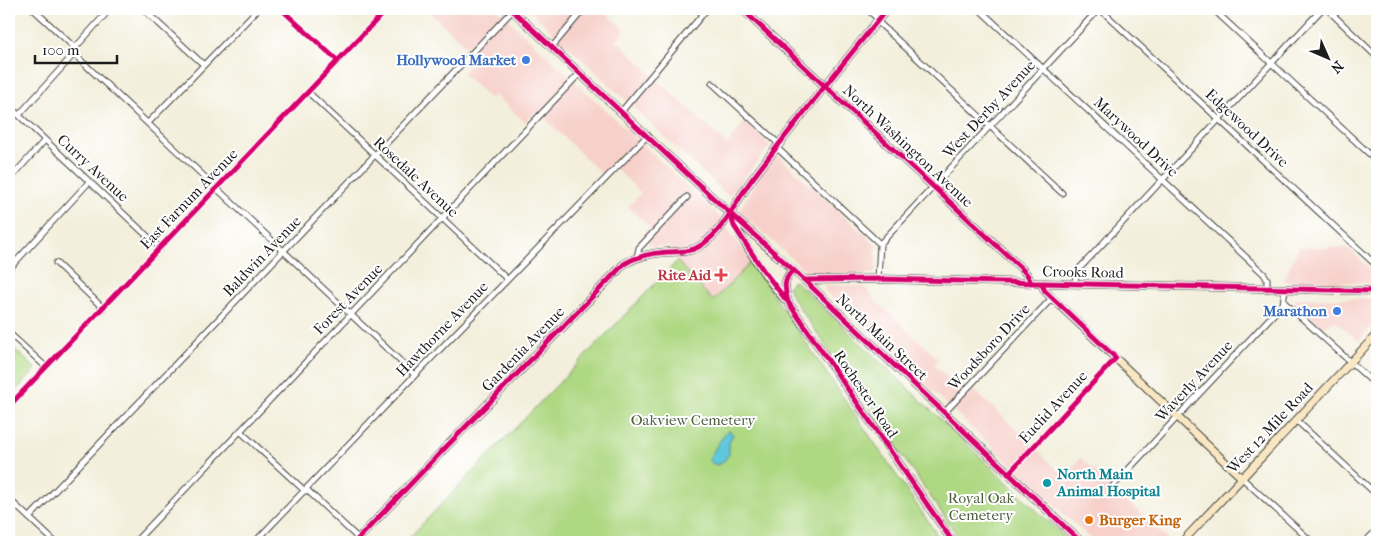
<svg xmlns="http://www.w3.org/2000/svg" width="1386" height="551" font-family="'IM FELL French Canon',serif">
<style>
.built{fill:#f7d0ca}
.green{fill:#afd883;stroke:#667a50}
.water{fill:#60c8dd;stroke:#3e727c}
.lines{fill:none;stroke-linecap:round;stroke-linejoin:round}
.street-casing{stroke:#3c3c39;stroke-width:7}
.secondary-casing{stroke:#3c3c39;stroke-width:9}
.street{stroke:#fff;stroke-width:5}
.secondary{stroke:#f9e7c3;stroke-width:7}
.cycleway-casing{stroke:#fff;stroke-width:8}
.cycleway{stroke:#d6006c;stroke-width:5}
.shop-dot{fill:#3f7fe0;stroke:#fff;stroke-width:2}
.health-dot{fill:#e0444e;stroke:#fff;stroke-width:2}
.culture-dot{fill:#0f9aa8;stroke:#fff;stroke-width:2}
.food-dot{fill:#e8710a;stroke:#fff;stroke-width:2}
.labels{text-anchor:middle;stroke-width:4;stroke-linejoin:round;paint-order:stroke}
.shop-label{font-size:15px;font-weight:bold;fill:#366cbe;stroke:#fff;text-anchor:end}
.street-label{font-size:15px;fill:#1c1c1c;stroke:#fff}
.health-label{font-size:15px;font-weight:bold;fill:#be3a42;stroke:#fff;text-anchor:end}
.park-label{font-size:15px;fill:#4f5e40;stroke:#fff}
.culture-label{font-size:15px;font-weight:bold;fill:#0d838f;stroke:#fff;text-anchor:start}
.food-label{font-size:15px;font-weight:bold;fill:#c56008;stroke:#fff;text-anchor:start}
</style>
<rect width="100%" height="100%" fill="#fff"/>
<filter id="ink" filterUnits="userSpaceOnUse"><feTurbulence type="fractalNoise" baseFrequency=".02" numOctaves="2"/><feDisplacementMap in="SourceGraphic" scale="10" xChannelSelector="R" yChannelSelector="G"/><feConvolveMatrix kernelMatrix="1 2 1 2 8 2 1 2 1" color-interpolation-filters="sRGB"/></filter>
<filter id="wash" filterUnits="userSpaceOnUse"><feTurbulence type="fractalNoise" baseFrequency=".0096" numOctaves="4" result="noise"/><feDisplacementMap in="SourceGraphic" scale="20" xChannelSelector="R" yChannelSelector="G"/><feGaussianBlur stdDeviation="1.12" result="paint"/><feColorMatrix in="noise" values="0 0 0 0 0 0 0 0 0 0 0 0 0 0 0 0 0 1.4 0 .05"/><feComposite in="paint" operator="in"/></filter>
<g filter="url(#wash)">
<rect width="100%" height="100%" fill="#f3efdc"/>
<path class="built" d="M427,9H497L718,215L751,262L713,301L677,261L669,246L653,247L642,236L650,227L628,207L641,193L611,164L602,174L545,119L535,112L525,122L494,94L490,99L462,73L477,57Z
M528,9H602L625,30L617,40L657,80L727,144L745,122L770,145L731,195H727Z
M777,155L876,245V270L872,274L807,272L742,214L739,210L758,179Z
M1299,247L1348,248L1377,275V283L1283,281Z
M825,285L864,286L877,302L938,359L934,365L961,391L972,388L1032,444L1036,449L1064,476L1081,458L1171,542H1094L825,291Z
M1297,298L1377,299V321L1359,341L1336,322H1331L1323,329L1294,302Z"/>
<path class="green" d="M677,261L713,301L751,262L942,542H405Z
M793,281L796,282L1070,542H962L792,297L788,286Z
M9,344L36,369L9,398Z"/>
<path class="water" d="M727,431H730L733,434L729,443V454L723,462L717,465L712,463L709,460C710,456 724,434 727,431Z"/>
</g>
<g filter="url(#ink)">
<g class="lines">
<g class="street-casing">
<path id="street" d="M33,9L75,48
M143,9L204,65
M281,9L338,61
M867,9L878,19
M979,9L1264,274L1267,279V289
M1100,9L1377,266
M1213,9L1377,161
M1327,9L1377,57
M877,21L1062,193
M552,47L584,9
M74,54L415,375
M712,83L779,144
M308,92L507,279
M9,106L160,248
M621,112L707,9
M19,115L74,54L75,48L110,9
M148,123L258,9
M776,147L880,244
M9,180L45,140
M637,257L639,248L687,197
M56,263L103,308
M9,269L89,182
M878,279L880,244L1099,9
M1075,284L1076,274L1079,269L1322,9
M1284,302L1377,386
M9,333L46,367
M9,406L387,9
M944,413L1052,298
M1296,420L1377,495
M240,431L305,491
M1008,474L1116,358
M1242,478L1312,542
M1113,486L1283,304L1285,289
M306,489L359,539
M9,499L55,542
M29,518L513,10
M135,542L580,73
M255,542L415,375L648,135
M1365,542L1377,530"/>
</g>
<g class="secondary-casing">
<path id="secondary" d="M511,9L712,197L795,272
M742,9L1022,269L1028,276L1031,283
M730,213C736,232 772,288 788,302
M793,270L804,280L878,279L1377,291
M795,272L793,270C782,281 785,288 788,302L953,542
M802,278L1081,542
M1041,283L1045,291L1052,298L1242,478
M355,542L446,447L624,264C637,256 651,253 667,252C680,251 691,253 703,244C726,228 736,200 753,178C796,121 842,65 887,9
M1182,542L1377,334"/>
</g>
<use href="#street" class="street"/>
<use href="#secondary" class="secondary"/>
<g class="cycleway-casing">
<path id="cycleway" d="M281,9L338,61
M511,9L712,197L799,275
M742,9L1022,269L1028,276L1031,283
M731,217L734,226L763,270L786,300
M793,270L804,280L878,279L1377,291
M799,275L793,270C782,281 785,288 788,302L953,542
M800,276L1081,542
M9,406L387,9
M1008,474L1116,358L1045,291L1041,283
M355,542L446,447L624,264C637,256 651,253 667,252C680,251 691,253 703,244C726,228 736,200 753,178C796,121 842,65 887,9"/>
</g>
<use href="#cycleway" class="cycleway"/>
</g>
</g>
<g class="shop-dot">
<circle cx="526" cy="60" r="5"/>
<circle cx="1337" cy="311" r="5"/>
</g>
<path class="health-dot" d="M718.5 267.5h5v5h5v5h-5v5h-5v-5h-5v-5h5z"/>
<circle class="culture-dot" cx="1047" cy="483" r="5"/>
<circle class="food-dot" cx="1089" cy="520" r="5"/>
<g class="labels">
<g class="shop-label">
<text x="516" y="65">Hollywood Market</text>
<text x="1327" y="316">Marathon</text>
</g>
<g class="street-label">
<text transform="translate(989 109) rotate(-47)" y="5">West Derby Avenue</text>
<text transform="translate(1247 128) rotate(43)" y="5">Edgewood Drive</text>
<text transform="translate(1136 137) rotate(43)" y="5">Marywood Drive</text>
<text transform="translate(908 146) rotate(43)" y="5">North Washington Avenue</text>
<text transform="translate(93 168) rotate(43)" y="5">Curry Avenue</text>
<text transform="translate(416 177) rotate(43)" y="5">Rosedale Avenue</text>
<text transform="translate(189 199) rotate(-46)" y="5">East Farnum Avenue</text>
<text transform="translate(262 256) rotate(-46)" y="5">Baldwin Avenue</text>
<text transform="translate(1083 272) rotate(1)" y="5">Crooks Road</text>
<text transform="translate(348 299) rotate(-46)" y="5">Forest Avenue</text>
<text transform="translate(442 329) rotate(-46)" y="5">Hawthorne Avenue</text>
<text transform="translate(882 337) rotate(43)" y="5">North Main Street</text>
<text transform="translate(989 347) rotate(-47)" y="5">Woodsboro Drive</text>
<text transform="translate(523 349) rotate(-46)" y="5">Gardenia Avenue</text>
<text transform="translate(1194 381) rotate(-47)" y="5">Waverly Avenue</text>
<text transform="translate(866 394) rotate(56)" y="5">Rochester Road</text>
<text transform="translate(1053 407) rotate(-47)" y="5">Euclid Avenue</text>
<text transform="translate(1270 428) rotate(-47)" y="5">West 12 Mile Road</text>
</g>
<g class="health-label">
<text x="711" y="280">Rite Aid</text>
</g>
<g class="park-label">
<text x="693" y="425">Oakview Cemetery</text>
<text x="981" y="503">Royal Oak<tspan x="981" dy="17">Cemetery</tspan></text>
</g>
<g class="culture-label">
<text x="1057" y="479">North Main<tspan x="1057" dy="17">Animal Hospital</tspan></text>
</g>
<g class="food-label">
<text x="1099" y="525">Burger King</text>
</g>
</g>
<rect width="1386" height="551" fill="none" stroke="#fff" stroke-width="30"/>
<g transform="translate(1328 58) rotate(135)" stroke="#ffffff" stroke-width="4" paint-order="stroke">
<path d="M0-4L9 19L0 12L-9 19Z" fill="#1c1c1c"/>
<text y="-8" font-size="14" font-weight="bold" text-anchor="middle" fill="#1c1c1c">N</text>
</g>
<path d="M35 55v8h82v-8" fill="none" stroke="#1c1c1c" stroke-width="2.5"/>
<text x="42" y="55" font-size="15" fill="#1c1c1c" stroke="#ffffff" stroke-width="4" paint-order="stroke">100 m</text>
</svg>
